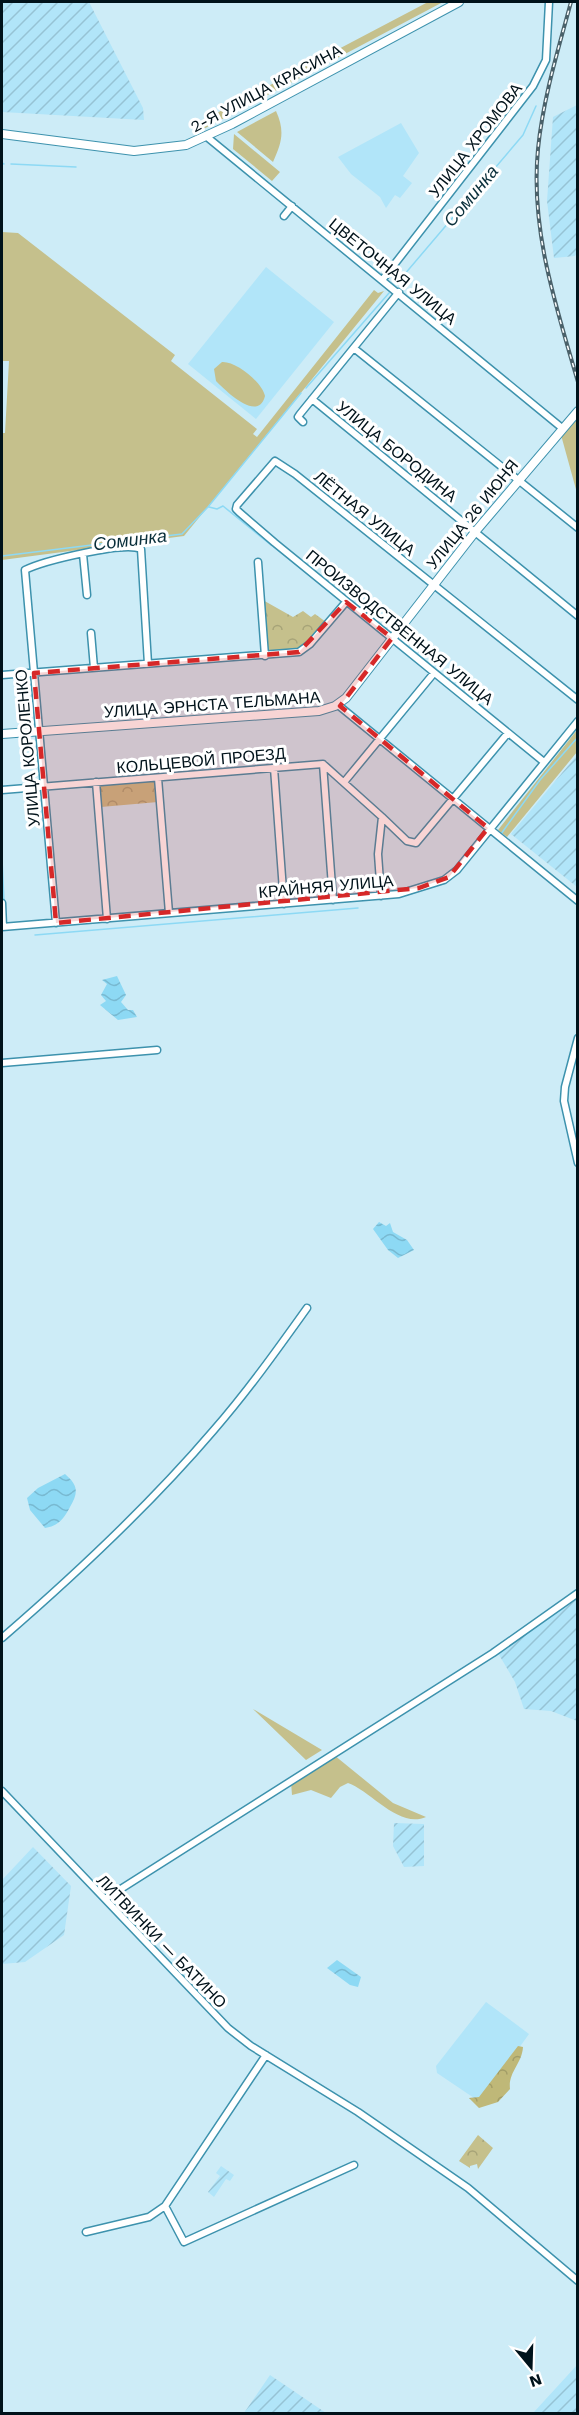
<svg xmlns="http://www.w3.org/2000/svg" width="579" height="2415" font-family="'Work Sans',sans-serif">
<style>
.built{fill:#b1e5f9}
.industrial{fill:url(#industrial-furrows)}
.grass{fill:#c5c08c}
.forest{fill:url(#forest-crowns)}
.park{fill:url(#park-crowns)}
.water{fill:url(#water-waves)}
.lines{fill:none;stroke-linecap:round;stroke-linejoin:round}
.stream{stroke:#8dd9f4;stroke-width:1.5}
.minor-casing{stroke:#3d92ad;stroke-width:9}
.major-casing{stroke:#3d92ad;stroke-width:10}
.minor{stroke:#fff;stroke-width:6}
.major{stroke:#fff;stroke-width:8}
.rail-casing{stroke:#4a616a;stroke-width:4}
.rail{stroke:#fff;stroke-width:1.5;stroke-dasharray:4.5;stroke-linecap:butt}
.marked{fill:#d62828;fill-opacity:0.2;stroke:#d62828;stroke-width:4.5;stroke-dasharray:12 8;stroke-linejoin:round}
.labels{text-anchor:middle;stroke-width:6;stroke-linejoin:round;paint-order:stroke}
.street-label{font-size:16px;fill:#00121a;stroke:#fff}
.water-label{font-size:18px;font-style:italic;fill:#0a2f3b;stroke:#fff}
</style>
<defs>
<pattern id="industrial-furrows" width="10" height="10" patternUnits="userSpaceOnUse" patternTransform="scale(1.5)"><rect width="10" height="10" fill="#b1e5f9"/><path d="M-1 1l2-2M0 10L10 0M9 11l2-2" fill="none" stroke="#96c3d5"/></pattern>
<pattern id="forest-crowns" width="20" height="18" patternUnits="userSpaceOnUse" patternTransform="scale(1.5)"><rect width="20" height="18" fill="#bfb878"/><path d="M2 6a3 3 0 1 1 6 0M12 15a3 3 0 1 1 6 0" fill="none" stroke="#a29d67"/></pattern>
<pattern id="park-crowns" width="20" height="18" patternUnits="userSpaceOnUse" patternTransform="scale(1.5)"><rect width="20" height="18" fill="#c5c08c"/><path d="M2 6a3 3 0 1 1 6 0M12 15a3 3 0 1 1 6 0" fill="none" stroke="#a7a478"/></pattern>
<pattern id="water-waves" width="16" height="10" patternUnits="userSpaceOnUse" patternTransform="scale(1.5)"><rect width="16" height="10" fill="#8dd9f4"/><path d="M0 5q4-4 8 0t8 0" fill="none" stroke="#78b9d1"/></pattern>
</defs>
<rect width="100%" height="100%" fill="#cdecf7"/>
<path class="built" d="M401,123L419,153L403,176L412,183L400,198L395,195L386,208L380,197L351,174L338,157Z
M266,267L334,322L256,419L188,364Z
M486,2002L529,2034L480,2102L437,2073L436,2066Z"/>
<path class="industrial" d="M2,2H89L143,108L144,120L2,112Z
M577,105V253L575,256L554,258L547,201L553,117Z
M577,755V887L511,834Z
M577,1596V1721L551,1711L524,1709L515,1682L498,1653Z
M394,1823L424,1824V1866L404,1867L393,1846Z
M33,1847L71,1886L64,1935L25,1962L2,1964V1880Z
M221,2166L234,2175L230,2181L226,2179L214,2197L208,2192L220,2176L216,2173Z
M577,2365V2413H535L534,2412Z
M270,2375L326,2413H244Z"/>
<path class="grass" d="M428,2H443L196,133L192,126Z
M276,111C285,131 282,142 273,162L237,132Z
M234,134L280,172L272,181L233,149Z
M2,232L18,233L175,355L171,361L257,429L253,434L257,437L374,290L378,293L384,291L184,536L2,560V433H5L9,361H2Z
M222,362C236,361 262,382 265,396C258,423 226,391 216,381L214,369Z
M577,417V493L561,435Z
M577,730V752L507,837L498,830Z
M253,1709L322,1750L306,1760Z
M334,1755L393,1803L426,1817C399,1829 371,1791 348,1783L340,1787L331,1798L311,1790L292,1795L291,1782Z"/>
<path class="forest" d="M518,2046L523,2047C522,2064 508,2072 510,2089L498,2102L479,2108L469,2098L479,2097Z"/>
<path class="park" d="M261,599L293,617L303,611L311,617L315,614L326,622C303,651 302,650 267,654Z
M156,779L158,802L101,807L99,784Z
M478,2135L493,2148L478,2169L477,2164L470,2166V2168L459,2161Z"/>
<path class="water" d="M117,976L126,995L121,1002L128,1010H133L137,1017L118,1020L100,1005L106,1001L101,995L107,984L102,980Z
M379,1222L386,1226L390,1223L393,1232L407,1240L414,1250L398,1258L388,1250L373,1229Z
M65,1474C79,1486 78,1493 70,1507C64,1518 59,1526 45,1528L30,1510L27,1498L38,1488Z
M337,1960L361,1977L358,1987L350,1985L327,1968Z"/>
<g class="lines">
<path class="stream" d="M2,163L4,164
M11,164L76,167
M398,282L523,135L536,106
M306,388L389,293
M209,507L217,509L223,506L271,545
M274,547L342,602
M2,556L182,534L208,507L301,393
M346,606L383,636
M394,645L424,668
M43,734L47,783
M530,754L538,761
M9,792H42
M501,834L540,780L578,737
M2,859L4,901
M35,935L358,908"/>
<g class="minor-casing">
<path id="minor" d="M207,137L562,428
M284,216L292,206
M383,279L533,86L546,60L549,2
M355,349L578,528
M312,399L578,616
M303,422L298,417L300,414L399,292
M83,554L87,595
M258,562L265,656
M91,633L94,668
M2,675L299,652L310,644L346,602
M338,705L578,901
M544,762L275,543L239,512L236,509L237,505L275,461L295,474L578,700
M323,764L333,900
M274,768L284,904
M158,778L169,913
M345,781L434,673
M96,782L107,919
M2,790L323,764L382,817L378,854L381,896
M382,817L407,841L416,843L508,733
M2,903L3,927
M56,923L25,570C43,561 124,541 141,549L148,664
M2,927L399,894L444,880L457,870L578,721
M578,1038L565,1087L564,1101L578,1163
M2,1063L157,1050
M2,1638C76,1574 149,1506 213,1431C247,1392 277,1350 307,1308
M2,1791L228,2028L251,2046L358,2112L468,2188L578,2281
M105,1899L493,1653L578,1593
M165,2206L184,2242L354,2165
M86,2232L149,2217L165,2206L266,2055"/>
</g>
<g class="major-casing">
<path id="major" d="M2,134L134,151L186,145L232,124L459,2
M2,734L319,711L335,706L346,698L475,532L578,411"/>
</g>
<use href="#minor" class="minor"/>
<use href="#major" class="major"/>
<g class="rail-casing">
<path id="rail" d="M571,2C558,50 543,99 538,149C530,229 556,306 578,382"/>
</g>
<use href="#rail" class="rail"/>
</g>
<path class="marked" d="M346,602L392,638L340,706L488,828L449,877L419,888L56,923L34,673L299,652Z"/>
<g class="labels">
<g class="street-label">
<text transform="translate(266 88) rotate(-28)" y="6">2-Я УЛИЦА КРАСИНА</text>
<text transform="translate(475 140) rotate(-52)" y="6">УЛИЦА ХРОМОВА</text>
<text transform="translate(393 271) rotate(39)" y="6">ЦВЕТОЧНАЯ УЛИЦА</text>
<text transform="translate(397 451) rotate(39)" y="6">УЛИЦА БОРОДИНА</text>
<text transform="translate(365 513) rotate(39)" y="6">ЛЁТНАЯ УЛИЦА</text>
<text transform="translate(472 514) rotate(-51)" y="6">УЛИЦА 26 ИЮНЯ</text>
<text transform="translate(400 627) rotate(39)" y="6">ПРОИЗВОДСТВЕННАЯ УЛИЦА</text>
<text transform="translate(212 704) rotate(-4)" y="6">УЛИЦА ЭРНСТА ТЕЛЬМАНА</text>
<text transform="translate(27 748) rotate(-95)" y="6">УЛИЦА КОРОЛЕНКО</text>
<text transform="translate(201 760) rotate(-5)" y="6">КОЛЬЦЕВОЙ ПРОЕЗД</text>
<text transform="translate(326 886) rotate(-5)" y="6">КРАЙНЯЯ УЛИЦА</text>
<text transform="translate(162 1941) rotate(46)" y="6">ЛИТВИНКИ — БАТИНО</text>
</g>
<g class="water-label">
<text transform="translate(471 196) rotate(-50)" y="6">Соминка</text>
<text transform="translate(130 540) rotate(-7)" y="6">Соминка</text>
</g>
</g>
<rect width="579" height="2415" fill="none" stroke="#00121a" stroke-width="6"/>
<g transform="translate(531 2367) rotate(161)" stroke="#ffffff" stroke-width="4.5" paint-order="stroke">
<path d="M0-4.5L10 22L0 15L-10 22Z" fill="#00121a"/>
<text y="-9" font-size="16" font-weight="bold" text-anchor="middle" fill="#00121a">N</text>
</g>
</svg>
